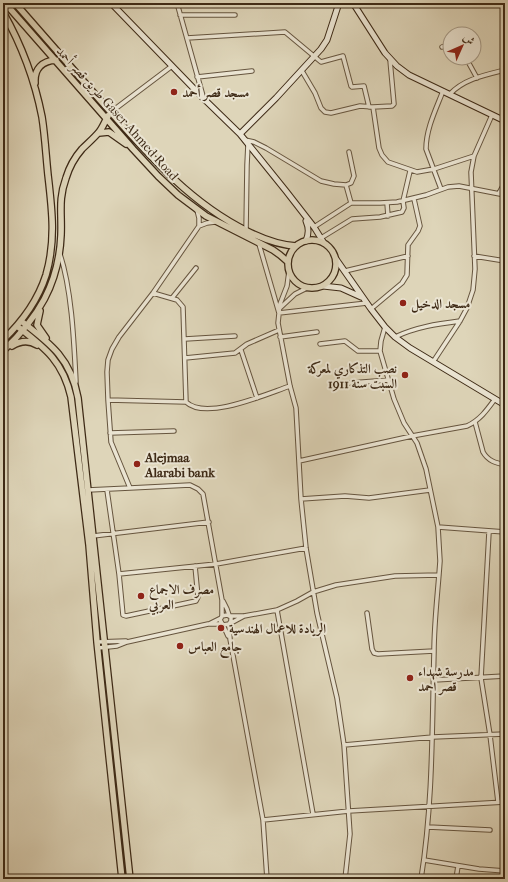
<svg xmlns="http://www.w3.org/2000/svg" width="508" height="882" font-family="'IM FELL French Canon',Amiri,serif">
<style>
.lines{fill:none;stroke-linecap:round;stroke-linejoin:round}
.street-casing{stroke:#66553f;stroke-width:5.5}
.secondary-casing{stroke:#3e2a16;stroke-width:7}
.primary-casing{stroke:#3e2a16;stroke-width:8}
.street{stroke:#eae4d2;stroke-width:3.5}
.secondary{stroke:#eae4d2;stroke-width:5}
.primary{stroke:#ded5b9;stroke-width:5.5}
.poi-dot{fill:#8f2418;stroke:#eae4d2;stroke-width:1.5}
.labels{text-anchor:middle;stroke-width:4;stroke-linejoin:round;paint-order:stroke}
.poi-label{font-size:13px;font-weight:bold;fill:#3e2a16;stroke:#eae4d2;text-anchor:start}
.street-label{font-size:13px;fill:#3e2a16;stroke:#eae4d2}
</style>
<rect width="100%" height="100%" fill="#ded5b9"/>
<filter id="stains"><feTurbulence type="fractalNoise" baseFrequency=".005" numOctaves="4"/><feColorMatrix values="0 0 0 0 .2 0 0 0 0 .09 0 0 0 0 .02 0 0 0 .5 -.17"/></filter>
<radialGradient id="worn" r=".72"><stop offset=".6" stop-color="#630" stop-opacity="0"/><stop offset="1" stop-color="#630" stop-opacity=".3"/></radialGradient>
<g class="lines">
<g class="street-casing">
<path id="street" d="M177,3L203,96
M180,15H235
M187,38L285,32L321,62L343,56L351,86L352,87L364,86L369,107
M442,47L450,44
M466,58L477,78
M302,71L315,93L321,108L325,112L331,113L360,106L373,107L379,148L382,155L388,162L417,172L434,169L474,156
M197,77L252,71
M450,94C464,79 485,75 505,70
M373,107L392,106L394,104L390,60
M111,112L172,66
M245,140L254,142L266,148L321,181L334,184L346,185L351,203
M346,185L351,183L354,176L349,152
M441,189L426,149C426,129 436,109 443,91
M499,193L505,182
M387,203L388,216
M197,210L199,218V226L153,293L119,337L112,349L108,360L107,372L108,400L111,442L130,488L190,485L198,489L203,494L222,600V616L220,620L223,625L229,624L231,621V617L227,615L222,616
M199,226L207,223L215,222
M314,227L351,203H380L397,202L426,195L448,187L459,186L505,195
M246,231L247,165L248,144
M321,238L352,219L380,217L402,212L404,208L403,201L410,171
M259,244L279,313L367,303
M60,254C72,291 74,343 76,382
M474,256L505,261
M289,271L287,286L280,304L278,323L290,386L296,408L301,499L306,548L317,613L337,698L344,745L350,834L345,879
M345,271L408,256
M153,293L177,300L183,307L186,402C206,421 266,394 290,386
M172,298L196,268
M280,308L295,294L307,288
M371,309L402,283L407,275L408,245L418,231L420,226L414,199
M385,327L381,341L380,351L394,399L404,423L417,443L426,469L438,527L440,561C438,591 434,622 434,652C432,728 433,804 421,879
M280,337L317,332
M395,337C416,327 437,324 460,321
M185,339L235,336
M320,344L345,341L358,351H380
M241,350L257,398
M185,358L235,353L247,344L279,330
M433,362L460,321L467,308L473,290L475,269L471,172L474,156L492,115
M337,384L389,380
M108,400L186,402
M475,422L483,452C488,461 496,463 505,465
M110,433L174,431
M299,461L412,436L467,426C480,420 487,410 495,399
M88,490L130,488
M107,490L119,574L123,615L126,616L196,601L198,597L195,566
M301,499L345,496L369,498L430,490
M438,527L505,532
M489,532L481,678L490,735L498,802
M93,536L209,522
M119,574L216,564L306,548
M223,601L227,609L229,615
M277,610L313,814
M367,613L372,649L374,653L378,654L434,651
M230,616H243
M231,623L244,616L277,610L297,601L313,592L336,585L395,576L439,575
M209,624L221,618
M229,624L230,639L263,820L267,879
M223,625L228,636
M97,642L126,641
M98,648L117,646L127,642L208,624H222
M434,680L505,676
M344,745L433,737L505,734
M263,820L349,811L505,802
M428,827L490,830
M424,860L479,869L505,871
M122,877L149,879
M456,879L458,866"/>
</g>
<g class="secondary-casing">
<path id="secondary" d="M111,3L203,98L240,134L286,191L314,227L324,243
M353,3L385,53L397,66L409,75L505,121
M240,134L276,98L321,49L327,40L339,3
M306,241C309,233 309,228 306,221
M336,259L371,309L385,327L395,337L410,348L505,405
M323,286L341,288L361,297"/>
</g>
<g class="primary-casing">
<path id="primary" d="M5,3L133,149L158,176L178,195L206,216L273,250L280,255L288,262
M15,3C43,35 71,67 99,99C143,148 186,201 247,231C263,239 278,245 296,246
M3,12C21,44 35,81 42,117C45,136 46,156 48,175C52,209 56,241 46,275C38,300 22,322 3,340
M35,83C34,69 42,61 56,60
M99,133L109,132L126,144
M288 264a24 24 0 1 1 48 0a24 24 0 1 1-48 0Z
M40,311L37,325L46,338
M21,321C51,344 71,359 78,398L130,879
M17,326C45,348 63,361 71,397L89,545L97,642L122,879
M12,346C20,341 29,340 37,345
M3,351C38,318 59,284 61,235C62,213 58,200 66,178C69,168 75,157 82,149C88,143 94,138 99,132C103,127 105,121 108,116"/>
</g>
<use href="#street" class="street"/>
<use href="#secondary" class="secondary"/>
<use href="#primary" class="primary"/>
</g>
<g class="poi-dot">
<circle cx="174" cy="92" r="4"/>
<circle cx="403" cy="303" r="4"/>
<circle cx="405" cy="375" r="4"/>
<circle cx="137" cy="464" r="4"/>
<circle cx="141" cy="596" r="4"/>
<circle cx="221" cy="628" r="4"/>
<circle cx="180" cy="646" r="4"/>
<circle cx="410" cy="678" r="4"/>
</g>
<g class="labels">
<g class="poi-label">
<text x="182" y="97">مسجد قصر أحمد</text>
<text x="411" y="308">مسجد الدخيل</text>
<text x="397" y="373" text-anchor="end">نصب التذكاري لمعركة<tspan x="397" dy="15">السبت سنة 1911</tspan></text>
<text x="145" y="462">Alejmaa<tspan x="145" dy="15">Alarabi bank</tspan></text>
<text x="149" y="594">مصرف الاجماع<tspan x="149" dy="15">العربي</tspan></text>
<text x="229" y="633">الريادة للاعمال الهندسية</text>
<text x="188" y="651">جامع العباس</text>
<text x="418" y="676">مدرسة شهداء<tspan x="418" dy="15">قصر احمد</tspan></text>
</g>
<g class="street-label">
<text transform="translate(118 113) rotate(48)" y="5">طريق قصر أحمد Gaser Ahmed Road</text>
</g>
</g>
<rect width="508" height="882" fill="none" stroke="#ded5b9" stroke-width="16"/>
<rect x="4" y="4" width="500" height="874" fill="none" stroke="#3e2a16" stroke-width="2"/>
<rect x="8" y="8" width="492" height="866" fill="none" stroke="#3e2a16"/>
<g transform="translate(462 46) rotate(45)"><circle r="19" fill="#eae4d2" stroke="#a59a87"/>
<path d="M0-3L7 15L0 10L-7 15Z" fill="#8f2418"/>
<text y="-6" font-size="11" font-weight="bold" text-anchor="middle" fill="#3e2a16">ش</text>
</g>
<rect width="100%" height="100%" filter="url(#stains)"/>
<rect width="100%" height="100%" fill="url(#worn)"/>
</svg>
